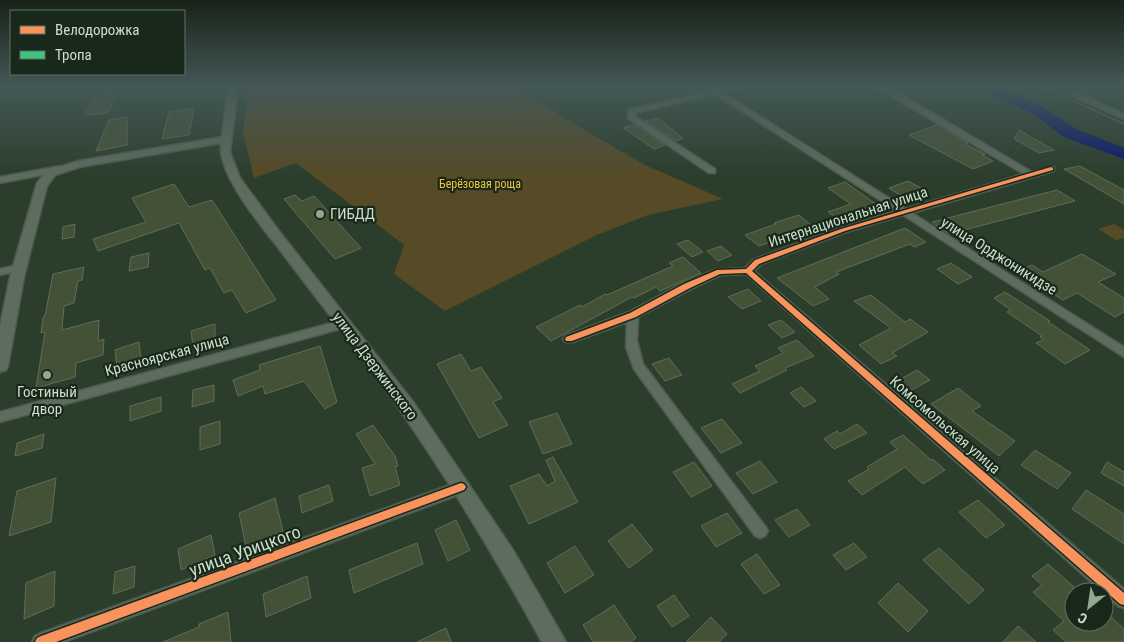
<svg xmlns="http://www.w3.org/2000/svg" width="1124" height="642" font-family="'Roboto Condensed',sans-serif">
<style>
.green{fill:#564a27}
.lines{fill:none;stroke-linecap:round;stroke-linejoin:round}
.river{fill:#0a176e;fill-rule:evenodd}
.building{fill:#435236;stroke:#606c5b}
.street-casing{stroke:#4b5b4c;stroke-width:3}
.secondary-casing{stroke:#4b5b4c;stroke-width:3}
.street{fill:#5e6c5f;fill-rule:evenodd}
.secondary{fill:#5e6c5f;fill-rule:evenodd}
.tram{stroke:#657366;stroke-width:1}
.cycleway-casing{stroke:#18281a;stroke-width:3}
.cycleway{fill:#f8935d;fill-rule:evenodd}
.poi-dot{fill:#93a793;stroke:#18281a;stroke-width:2}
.labels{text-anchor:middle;stroke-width:4.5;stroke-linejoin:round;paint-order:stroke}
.far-park-label{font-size:12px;fill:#f6c23d;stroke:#18281a}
.poi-label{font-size:15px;fill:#cbdfcb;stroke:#18281a;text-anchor:start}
.street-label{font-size:15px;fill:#cbdfcb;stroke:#18281a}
.near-street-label{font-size:18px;fill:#cbdfcb;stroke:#18281a}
</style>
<rect width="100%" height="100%" fill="#2b3e2c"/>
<path class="green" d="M248,86H514L576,125L643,164L723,199L648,215L597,235L445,311L394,274L404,245L296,163L254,178L243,132Z
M1114,224L1124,230V238L1116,240L1098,229Z"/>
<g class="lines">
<path class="river" d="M979,86H998L1045,108L1076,129L1124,148V159L1064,137L1033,114L981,89Z"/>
</g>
<path class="building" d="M117,93L108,113L85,115L96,96Z
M194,108L189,135L162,139L169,112Z
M127,117V145L96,151L109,120Z
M658,118L683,138L676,141L645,121Z
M634,124L665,145L654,149L623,128Z
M937,125L968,143L965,144L985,154L982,155L993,161L973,169L909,135Z
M1019,130L1054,150L1039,153L1014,139Z
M1080,166L1124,190V204L1064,169Z
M908,181L923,189L903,197L889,188Z
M845,182L862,194L880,207L841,221L828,212L851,204L828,188Z
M174,184L189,207L212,200L276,300L246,313L232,290L224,293L210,268L205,270L179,223L98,251L93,239L146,222L132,198Z
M1057,190L1075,201L949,234L932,222Z
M295,195L302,201L314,196L361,248L335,259L284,199Z
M799,215L813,227L759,246L745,235L776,224L774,223Z
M75,224L74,237L62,239L63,227Z
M905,228L926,242L914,247L910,244L836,272L839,274L815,287L829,299L813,306L777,278Z
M688,240L703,252L692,257L677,244Z
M721,246L732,255L718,261L707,251Z
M149,253L148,267L129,271L131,257Z
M1082,254L1116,274L1098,282L1124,298V312L1115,317L1077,293L1063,300L1018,271L1032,265L1043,272Z
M683,257L701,273L660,291L656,287L634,298L632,297L551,341L536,327L580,305L582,307L605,294L607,295L673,266L669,263Z
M951,263L972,277L958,284L937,269Z
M84,267L82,280L78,281L74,303L64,306L62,330L99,320L98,341L104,339L103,355L76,363L75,377L36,388L45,332L41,333L43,317L45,316L53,274Z
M748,289L761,301L742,309L728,297Z
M1005,292L1050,321L1048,322L1090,350L1065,364L1036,343L1043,340L1040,337L1042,336L1007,312L1011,310L994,298Z
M871,295L905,322L910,319L928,332L892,353L897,356L881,364L859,345L891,328L854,301Z
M781,320L795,332L782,338L768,325Z
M215,324V340L193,346L191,331Z
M797,340L814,356L785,368L787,370L740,393L732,384L760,371L755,366L783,353L778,348Z
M139,342L141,359L117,367L115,350Z
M320,346L337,402L325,409L304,381L265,394L263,386L238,396L233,380L260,370L259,365Z
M461,354L471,371L481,367L502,398L493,402L508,425L479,438L437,364Z
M669,358L682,375L665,381L652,364Z
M917,370L930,380L912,390L899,380Z
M214,385V401L192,407L193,390Z
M801,387L816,401L804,407L790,393Z
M958,388L981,406L972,411L1015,441L999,456L931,404Z
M161,397V411L130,421V406Z
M557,413L572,444L543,454L529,422Z
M722,419L742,443L721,453L701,428Z
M220,421V444L200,450V427Z
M857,424L867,433L834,449L824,439L837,431L840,434Z
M373,425L395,456L398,466L395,467L400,485L370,496L362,468L375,464L356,434Z
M44,434L42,448L15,456L17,443Z
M903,435L931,460L933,459L945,470L923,484L905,467L862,495L848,481L869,469L867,467L897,449L890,442Z
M1035,450L1071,473L1057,489L1021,465Z
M553,457L578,502L529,524L510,486L539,474L547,486L555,481L546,460Z
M760,461L777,482L753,494L736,473Z
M694,462L712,486L691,497L673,472Z
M1107,462L1124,472V486L1101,473Z
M56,478L51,522L9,536L17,491Z
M329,485L333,501L302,513L299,496Z
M1086,490L1124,514V544L1072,509Z
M275,498L283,531L246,547L239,513Z
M978,500L1005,525L986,538L959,512Z
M797,509L810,525L789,537L775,520Z
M727,513L742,533L716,547L701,526Z
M456,520L470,550L448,561L435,530Z
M632,524L653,550L629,568L608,541Z
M211,535L215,555L181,570L178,549Z
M417,543L423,564L354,593L349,570Z
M854,543L867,557L846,570L833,555Z
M575,546L594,575L565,593L547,563Z
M939,548L984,590L969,604L923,560Z
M757,554L780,585L764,594L741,564Z
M1048,564L1074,587V622H1104V610L1124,629V642H1066L1053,630L1064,621L1033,592L1042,585L1032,576Z
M135,566L134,587L113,594L115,572Z
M55,571L54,606L24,619L26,583Z
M307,576L311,598L266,617L263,594Z
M898,583L928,611L908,632L878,603Z
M674,595L689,616L672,627L657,606Z
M614,605L636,638L630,642H593L583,625Z
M228,612L231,642H163L199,627V624Z
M711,617L727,634L719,642H686Z
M1018,626L1036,642H1003Z
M446,628L451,642H417Z"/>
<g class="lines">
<g class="street-casing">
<path id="street" d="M705,86H713L718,89L730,86H742L722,92L906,209L1024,174L874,86H883L902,95L1032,172L1054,167V171L912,213L1124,347V357L903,215L846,232L761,264L754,271L1124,589V608L1118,606L746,274L721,275L691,289L638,317L637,341L643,364L765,526L768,531L765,536L760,538L755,536L634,369L626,347L627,322L573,342H565L563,339L565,336L629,312L683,283L715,270L745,268L753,260L840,228L897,211L715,94L635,113L636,117L715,169V173H709L628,118V110L711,91Z
M1072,92H1078L1124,114V119L1072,96Z
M60,166L63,167V171L0,183V177Z
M21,264L26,267L25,269L0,275V269Z
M343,320L349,324L347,327L0,422V412Z
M461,481L466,482L468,487L466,492L64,642H32L35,636L41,633Z"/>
</g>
<g class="secondary-casing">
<path id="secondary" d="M228,86H238L230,152L240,178L279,231L414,403L513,550L566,642H542C499,564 453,487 402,413C364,357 320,304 280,250C261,226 217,174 221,143L80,167L55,175L47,186L24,277L8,366L6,370L0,372V326L10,277L37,183L47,171L78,161L222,137Z"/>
</g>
<use href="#street" class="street"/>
<use href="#secondary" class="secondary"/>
<path class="tram" d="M1041,86L1124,124"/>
<g class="cycleway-casing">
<path id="cycleway" d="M1051,167L1053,168V170L845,231L759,264L752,271L1124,593V605L1120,604L746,273L720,274L690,288L636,317L572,341H566L565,339L566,337L630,313L684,284L717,270L746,269L755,260L841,229Z
M461,483L464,484L466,487L464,490L56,642H35L37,638L41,636Z"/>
</g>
<use href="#cycleway" class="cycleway"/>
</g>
<linearGradient id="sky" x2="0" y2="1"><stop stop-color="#182218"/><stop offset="0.49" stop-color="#445856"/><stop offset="1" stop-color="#445856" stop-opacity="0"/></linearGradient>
<rect width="1124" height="176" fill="url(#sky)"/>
<g class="poi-dot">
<circle cx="320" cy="214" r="5"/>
<circle cx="47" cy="375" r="5"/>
</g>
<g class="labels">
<g class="far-park-label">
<text x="480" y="188">Берёзовая роща</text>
</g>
<g class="poi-label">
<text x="330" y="219">ГИБДД</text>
<text x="47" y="397" text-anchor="middle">Гостиный<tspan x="47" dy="17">двор</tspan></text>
</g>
<g class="street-label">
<text transform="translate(848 217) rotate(-18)" y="5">Интернациональная улица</text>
<text transform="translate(999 256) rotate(32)" y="5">улица Орджоникидзе</text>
<text transform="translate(167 355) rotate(-15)" y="5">Красноярская улица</text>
<text transform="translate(375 366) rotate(53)" y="5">улица Дзержинского</text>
<text transform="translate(945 425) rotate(41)" y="5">Комсомольская улица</text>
</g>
<g class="near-street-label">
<text transform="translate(245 551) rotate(-20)" y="6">улица Урицкого</text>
</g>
</g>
<rect x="10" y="10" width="175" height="65" fill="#18281a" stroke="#607161"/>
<rect x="20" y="26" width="25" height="8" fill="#f8935d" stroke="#607161"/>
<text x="55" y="35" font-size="15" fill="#cbdfcb">Велодорожка</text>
<rect x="20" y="51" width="25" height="8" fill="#40c37c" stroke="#607161"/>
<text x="55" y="60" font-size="15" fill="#cbdfcb">Тропа</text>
<g transform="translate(1089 607) rotate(210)"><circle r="24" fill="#18281a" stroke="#607161"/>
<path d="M0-4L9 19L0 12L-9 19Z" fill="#93a793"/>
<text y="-8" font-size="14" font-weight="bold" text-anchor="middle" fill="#cbdfcb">С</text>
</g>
</svg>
